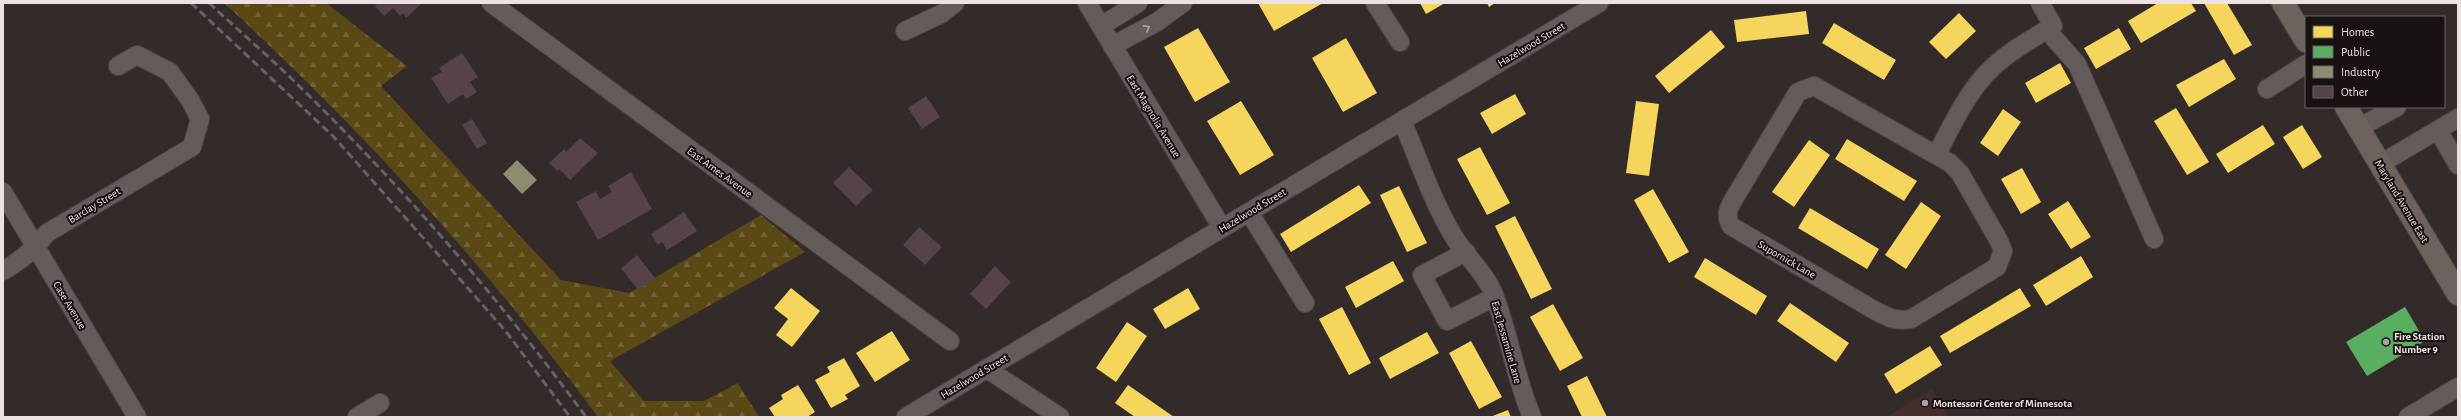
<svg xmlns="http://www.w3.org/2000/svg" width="2461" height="420" font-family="'Alegreya Sans',sans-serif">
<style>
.built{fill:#432e2d}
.forest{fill:url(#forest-firs)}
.homes{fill:#f6d55c}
.public{fill:#5aae61}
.industry{fill:#8c8c6e}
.building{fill:#554349}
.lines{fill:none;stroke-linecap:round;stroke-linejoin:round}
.minor-casing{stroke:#4d4545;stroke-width:20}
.major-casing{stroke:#4d4545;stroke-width:24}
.minor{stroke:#635c5b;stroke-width:18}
.major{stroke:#6e625d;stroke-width:22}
.rail{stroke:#686161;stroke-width:3;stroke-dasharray:8 4;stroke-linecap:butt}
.oneway{stroke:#aea6a5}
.poi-dot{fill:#aba2a1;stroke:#191212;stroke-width:1.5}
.labels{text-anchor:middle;stroke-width:4;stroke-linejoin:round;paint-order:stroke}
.street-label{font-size:11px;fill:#ece2e1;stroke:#191212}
.poi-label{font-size:11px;font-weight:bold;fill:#ece2e1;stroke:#191212;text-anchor:start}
</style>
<defs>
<pattern id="forest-firs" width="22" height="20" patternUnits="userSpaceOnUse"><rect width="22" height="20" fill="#5a4815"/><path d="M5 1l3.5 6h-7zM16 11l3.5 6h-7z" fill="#726237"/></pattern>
</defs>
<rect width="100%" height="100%" fill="#332a2a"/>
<path class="built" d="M1932,389L1949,417H1886Z"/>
<path class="forest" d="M224,3H326L407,66L381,86L561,280L629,293L761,215L805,252L610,361L644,401H704L738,383L759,417H598C487,267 361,129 224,3Z"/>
<path class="homes" d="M1258,3H1323L1274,31Z
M1420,3H1445L1426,14Z
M1487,3H1495L1489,7Z
M2158,3H2191L2196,11L2141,43L2128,21Z
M2204,3H2227L2252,45L2234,55Z
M1806,11L1809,34L1737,42L1734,20Z
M1959,13L1976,31L1946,59L1929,42Z
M1834,23L1896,60L1884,80L1822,43Z
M1198,28L1230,82L1195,102L1164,47Z
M2119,28L2131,49L2096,69L2084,48Z
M1711,30L1725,47L1669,93L1655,76Z
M1346,38L1377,93L1343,112L1312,58Z
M2224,59L2236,79L2189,107L2176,85Z
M2060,63L2071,83L2036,103L2025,83Z
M1515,94L1526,114L1492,134L1480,113Z
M1241,101L1274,155L1240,175L1207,121Z
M1636,101L1659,104L1649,176L1626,173Z
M2176,108L2209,162L2187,175L2154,121Z
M2003,109L2021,122L1998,156L1980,143Z
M2263,125L2275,144L2228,173L2216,154Z
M2302,125L2322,157L2303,169L2283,137Z
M1847,139L1917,181L1904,201L1835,159Z
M1809,140L1830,155L1794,207L1772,192Z
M1480,147L1510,203L1487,215L1457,159Z
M2022,168L2041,202L2021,214L2001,179Z
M1359,185L1371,203L1291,252L1280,234Z
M1399,186L1427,243L1407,252L1380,195Z
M1653,189L1689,252L1669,263L1634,200Z
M2068,201L2091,237L2071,249L2048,214Z
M1921,202L1941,216L1906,269L1885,255Z
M1810,208L1879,249L1867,269L1798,228Z
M1515,216L1552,289L1531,299L1495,226Z
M2081,256L2093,277L2046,306L2033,285Z
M1705,258L1767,296L1756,315L1694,277Z
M1393,261L1404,281L1356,308L1345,287Z
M791,288L820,311L792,347L776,335L788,319L774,308Z
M1188,288L1200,309L1165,329L1153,309Z
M2020,288L2031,306L1950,353L1940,336Z
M1790,303L1849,343L1836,362L1777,321Z
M1553,304L1583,358L1560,371L1530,317Z
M1342,307L1371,363L1349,375L1319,319Z
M1127,322L1147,336L1116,382L1096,368Z
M892,331L910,360L875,382L856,353Z
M1427,332L1439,353L1390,379L1379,358Z
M1471,341L1502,397L1479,409L1449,353Z
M1930,346L1942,365L1896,394L1884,374Z
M844,358L860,386L845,395L848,399L831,408L815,380L830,372L827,367Z
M1587,376L1607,417H1582L1567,386Z
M798,385L815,412L807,417H775L769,408L783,399L781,395Z
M1128,385L1174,417H1135L1115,403Z
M1508,410L1511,417H1490Z"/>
<path class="public" d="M2405,307L2425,341L2367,376L2346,342Z"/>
<path class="industry" d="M517,160L537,180L522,194L503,174Z"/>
<path class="building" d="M378,3H422L406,18L403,13L400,16L393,8L384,16L375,6Z
M462,53L478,77L470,82L477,92L466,99L463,94L448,104L431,78L442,72L439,68Z
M926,96L940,117L922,129L908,108Z
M472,119L487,143L477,149L462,125Z
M580,138L598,153L570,180L559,169L557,171L549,163L564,149L566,152Z
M849,167L873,190L856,206L833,183Z
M631,172L652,209L598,240L576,202L596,191L600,199L612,192L608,186Z
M684,212L697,231L667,250L662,242L658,245L651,234Z
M919,227L942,247L925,265L903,245Z
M637,255L655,278L639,291L621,268Z
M995,266L1011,282L986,309L970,294Z"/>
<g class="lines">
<g class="minor-casing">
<path id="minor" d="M491,3L950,341
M1087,3L1222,228
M1375,3L1400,42
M1101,26L1138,3
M2047,30L2077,64L2154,239
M905,31L941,14L955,3
M1112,46L1157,22L1183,3
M1814,86L1950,163L1960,173L1999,241L2003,251L1997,267L1911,319C1896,322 1887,317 1874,310L1731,226C1726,217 1727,211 1732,202L1798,92Z
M2267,89L2306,64
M1402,121C1419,160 1432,201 1454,237C1466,257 1484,271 1493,292C1509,333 1515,377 1532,417
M2358,128L2397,107
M2438,130L2458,165
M1937,154C1951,127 1965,97 1985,75C2004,54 2030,40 2053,26L2040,3
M2380,164L2458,118
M3,192L137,417
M1249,212L1305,303
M1466,252L1422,275L1447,321L1494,297
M3,271C21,260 34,250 47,233L192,147L200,119L190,100L170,72L137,55L118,66
M987,369L1060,417
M357,417L380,403
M906,417L1599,3
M2408,417L2458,387"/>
</g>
<g class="major-casing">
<path id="major" d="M2283,3L2306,41
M2346,107L2458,294"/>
</g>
<use href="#minor" class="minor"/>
<use href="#major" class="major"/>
<path class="rail" d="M191,3L333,136L504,329L570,417
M209,3C237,29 266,54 293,80C400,184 498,297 586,417"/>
</g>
<defs><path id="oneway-chevron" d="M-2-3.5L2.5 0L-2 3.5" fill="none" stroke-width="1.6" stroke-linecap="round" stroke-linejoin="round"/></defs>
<use class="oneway" href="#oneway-chevron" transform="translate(1147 28) rotate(-28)"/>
<g class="poi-dot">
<circle cx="2386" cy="342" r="4"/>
<circle cx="1925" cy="403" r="4"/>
</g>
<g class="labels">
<g class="street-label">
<text transform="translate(1531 44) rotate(-31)" y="4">Hazelwood Street</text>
<text transform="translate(1154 116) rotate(59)" y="4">East Magnolia Avenue</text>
<text transform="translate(720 172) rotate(36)" y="4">East Ames Avenue</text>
<text transform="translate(2402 201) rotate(59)" y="4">Maryland Avenue East</text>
<text transform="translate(94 205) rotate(-31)" y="4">Barclay Street</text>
<text transform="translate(1252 210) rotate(-31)" y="4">Hazelwood Street</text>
<text transform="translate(1787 259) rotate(30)" y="4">Supornick Lane</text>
<text transform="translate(70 305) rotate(59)" y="4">Case Avenue</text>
<text transform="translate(1507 342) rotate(74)" y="4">East Jessamine Lane</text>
<text transform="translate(974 376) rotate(-31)" y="4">Hazelwood Street</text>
</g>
<g class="poi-label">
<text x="2394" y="340">Fire Station<tspan x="2394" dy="13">Number 9</tspan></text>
<text x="1933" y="407">Montessori Center of Minnesota</text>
</g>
</g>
<rect width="2461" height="420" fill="none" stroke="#ece2e1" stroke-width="8"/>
<rect x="2305" y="16" width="140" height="92" fill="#191212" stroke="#6d6565"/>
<rect x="2313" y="26" width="20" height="12" fill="#f6d55c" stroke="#6d6565"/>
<text x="2341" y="36" font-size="12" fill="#ece2e1">Homes</text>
<rect x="2313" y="46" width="20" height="12" fill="#5aae61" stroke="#6d6565"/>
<text x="2341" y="56" font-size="12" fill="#ece2e1">Public</text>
<rect x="2313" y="66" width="20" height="12" fill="#8c8c6e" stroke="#6d6565"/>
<text x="2341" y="76" font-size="12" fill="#ece2e1">Industry</text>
<rect x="2313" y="86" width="20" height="12" fill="#554349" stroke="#6d6565"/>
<text x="2341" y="96" font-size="12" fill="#ece2e1">Other</text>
</svg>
